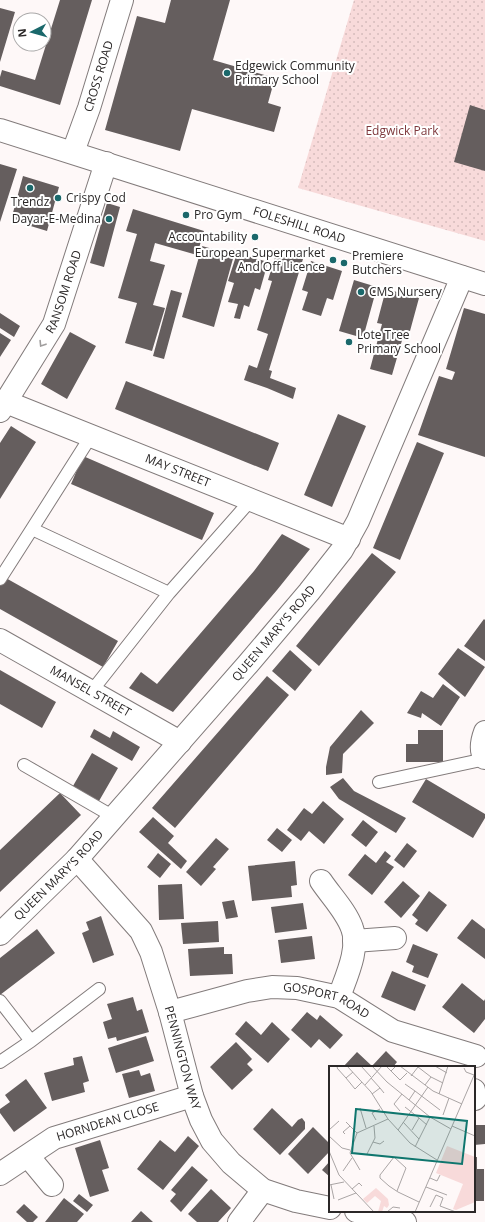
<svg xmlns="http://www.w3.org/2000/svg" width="485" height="1222" font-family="'Open Sans',sans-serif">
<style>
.green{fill:url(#green-dots)}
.building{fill:#655e5e}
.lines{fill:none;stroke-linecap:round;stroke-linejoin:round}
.lane-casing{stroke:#827b7b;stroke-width:14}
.street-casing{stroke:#827b7b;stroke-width:24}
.secondary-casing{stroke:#827b7b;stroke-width:24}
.lane{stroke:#fff;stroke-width:12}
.street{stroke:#fff;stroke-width:22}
.secondary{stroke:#fff;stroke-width:22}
.oneway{stroke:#a09e9e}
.poi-dot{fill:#1a686b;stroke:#fff;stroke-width:1.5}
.labels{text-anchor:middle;stroke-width:4;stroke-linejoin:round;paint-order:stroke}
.poi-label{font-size:12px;fill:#2b2828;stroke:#fff;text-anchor:start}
.street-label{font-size:12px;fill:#2b2828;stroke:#fff}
.park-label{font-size:12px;fill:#7e383c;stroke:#fff}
.inset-road{fill:none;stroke:#aaa5a5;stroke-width:1}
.view{fill:#0f766e;fill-opacity:0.15;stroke:#0f766e;stroke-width:2}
.inset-edge{fill:none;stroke:#2b2828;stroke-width:2}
</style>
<defs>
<pattern id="green-dots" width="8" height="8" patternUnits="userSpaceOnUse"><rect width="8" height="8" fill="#f8dada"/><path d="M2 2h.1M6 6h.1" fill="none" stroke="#d5bbbb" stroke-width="1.8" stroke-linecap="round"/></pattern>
</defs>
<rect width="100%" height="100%" fill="#fef8f8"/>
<path class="green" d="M354,0H485V241L298,188Z"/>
<path class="building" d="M60,0H92L60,105L0,86V77L2,70L35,80Z
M171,0H230L213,60L275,78L268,103L281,107L274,132L192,109L180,151L105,130L137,16L165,23Z
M0,8L15,12L0,62Z
M470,105L485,110V171L454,162Z
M0,164L17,169L0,222Z
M23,176L59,187L47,231L11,220Z
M107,203L120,207L104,267L90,263Z
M133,209L204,231L197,255L155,243L150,261L165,265L153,305L165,308L152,351L125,343L137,303L118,298L137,234L126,231Z
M202,246L234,255L214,327L182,317Z
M277,251L303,259L269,370L272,371L270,378L296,388L293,399L267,388L244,380L249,365L257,368L268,334L257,330L272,281L268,280Z
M237,253L268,262L260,290L255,288L249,307L244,305L240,319L234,318L238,304L228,302L234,283L228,281Z
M311,261L342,271L333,300L327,298L321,316L302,310L308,292L302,290Z
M354,280L377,287L363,338L339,331Z
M386,289L419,298L410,331L405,330L392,375L370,369L382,324L377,323Z
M171,290L182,293L164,359L153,356Z
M464,308L485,314V457L418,435L439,376L452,380L455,372L446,369Z
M0,313L20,326L14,337L0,328Z
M70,332L96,346L67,399L41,384Z
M0,333L11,340L0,357Z
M126,381L279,443L268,471L115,409Z
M338,414L366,426L332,507L304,495Z
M11,426L36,442L0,499V443Z
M417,442L444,453L400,560L373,548Z
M83,456L214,513L202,540L71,484Z
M282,534L310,549L277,590L173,712L129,688L141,672L157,684L254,571Z
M372,553L396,572L319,666L296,646Z
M4,577L118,641L103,667L0,609V584Z
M484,619L485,620V661L464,646Z
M458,648L485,667L465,697L438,674Z
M290,650L312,670L295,691L272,671Z
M0,670L56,702L42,728L0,704Z
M267,676L289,695L175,828L152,808Z
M443,684L460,697L441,726L422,713L421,718L407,713L421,691L433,698Z
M361,710L374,723L343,754L342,773L326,775V767L330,747Z
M94,729L110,738L113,731L140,747L132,761L90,737Z
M418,730H443V762H406V744H418Z
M92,753L118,768L99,801L73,786Z
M343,778L354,791L406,818L396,833L339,799L330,787Z
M426,779L485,814V818L473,838L412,802Z
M60,793L81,815L0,892V850Z
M323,801L344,819L324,844L309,831L301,841L287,830L304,808L312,814Z
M153,817L174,836L168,843L187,861L181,869L139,832Z
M363,820L378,832L366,847L351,835Z
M277,828L292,840L282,852L267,840Z
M216,838L229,849L213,867L216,869L201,886L186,872Z
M407,843L417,851L404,868L394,860Z
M385,851L391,856L386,862L394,867L372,895L348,875L365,854L376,863Z
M158,853L171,864L160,878L147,867Z
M295,861L297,885L291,886L292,897L252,901L248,866Z
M403,881L420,896L401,918L384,902Z
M182,884L184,919L159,920L158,885Z
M429,891L447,905L427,932L415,924L418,920L412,915Z
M234,900L238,917L226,919L222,902Z
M303,903L307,929L275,933L271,907Z
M101,916L114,955L93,963L82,933L89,930L86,922Z
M472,919L485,929V959L457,938Z
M218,921L219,942L183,944L181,923Z
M37,929L55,953L0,995V958Z
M312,936L315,959L281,963L278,940Z
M413,944L438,954L428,978L412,972L414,966L406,962Z
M224,947V954H232L233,974L190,976L188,949Z
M392,971L426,985L415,1011L381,997Z
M462,983L484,1001L485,999V1019L474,1033L442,1007Z
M133,997L137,1011L142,1009L149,1032L117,1041L116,1037L108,1039L103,1022L112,1019L107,1004Z
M307,1012L317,1020L320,1015L343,1035L330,1049L319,1039L311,1048L291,1030Z
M246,1021L261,1035L272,1022L290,1039L268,1063L235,1034Z
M146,1036L154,1061L116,1073L108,1048Z
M236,1042L252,1059L247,1064L253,1070L232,1090L210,1067Z
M386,1051L397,1062L393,1067H343L357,1052L372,1066Z
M82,1056L89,1081L83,1083L85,1092L52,1101L44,1073L74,1065L73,1058Z
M139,1070L141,1076L150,1073L155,1091L129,1098L122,1074Z
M26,1079L47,1108L14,1132L0,1113V1109L10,1102L5,1095Z
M272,1108L292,1127L298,1120L302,1118L305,1122V1129L280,1155L253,1129Z
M474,1125H485V1144L474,1145Z
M313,1127L330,1144V1151L308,1174L288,1154Z
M188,1136L199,1146L163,1190L137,1169L160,1140L175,1152Z
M100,1140L109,1168L102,1170L109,1191L90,1197L75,1148Z
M474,1157H477V1169H484V1201H474Z
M330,1161V1177L322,1170Z
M192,1166L208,1180L181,1212L170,1201L176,1194L171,1190Z
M211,1189L231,1208L218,1222H197L188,1214Z
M79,1194L93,1205L87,1212L73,1201Z
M64,1198L84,1214L77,1222H45Z
M24,1204L38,1217L33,1222H27L16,1212Z
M141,1211L153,1222H131Z"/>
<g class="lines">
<g class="lane-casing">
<path id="lane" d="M91,436L32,529L169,593
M0,579L32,529
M91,692L169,593L251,500
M24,765L114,817
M379,782L485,759
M0,1001L31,1041L99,989
M0,1062L31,1041"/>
</g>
<g class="street-casing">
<g id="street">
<path id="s1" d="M73,152L89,108L122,0"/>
<path id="s2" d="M6,402L349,539"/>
<path id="s3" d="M0,411L54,324L106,163"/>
<path id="s4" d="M0,640L180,742"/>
<path d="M485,732C482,740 480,751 485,758"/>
<path id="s5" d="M77,859L141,931L151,952L170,1012L192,1096L201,1120L212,1141L231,1163L263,1190L296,1201L330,1208"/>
<path d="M321,881C331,896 346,911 352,928C360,948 346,977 339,997"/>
<path id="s6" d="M0,934L77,859L248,664L309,592L342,550L358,521L462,277"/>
<path d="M354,941L395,938"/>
<path id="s7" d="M170,1012L247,991L272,987L297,988L339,997L393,1031L476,1056"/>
<path d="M474,1090L475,1099"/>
<path d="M28,1156L52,1185"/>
<path id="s8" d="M0,1174L54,1138L192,1096"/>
<path d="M356,1211L386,1215L405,1222"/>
<path d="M239,1222L263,1190"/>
</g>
</g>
<g class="secondary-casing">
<g id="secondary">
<path id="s9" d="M0,130L485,284"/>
</g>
</g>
<use href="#lane" class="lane"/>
<use href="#street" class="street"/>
<use href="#secondary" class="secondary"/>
</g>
<defs><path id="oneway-chevron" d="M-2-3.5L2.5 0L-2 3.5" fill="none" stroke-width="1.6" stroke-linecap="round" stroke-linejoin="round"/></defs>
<use class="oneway" href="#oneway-chevron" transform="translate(42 344) rotate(122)"/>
<g class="poi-dot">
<circle cx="227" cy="73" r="4"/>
<circle cx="30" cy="188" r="4"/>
<circle cx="58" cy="198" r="4"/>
<circle cx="186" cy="215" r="4"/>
<circle cx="109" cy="219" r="4"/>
<circle cx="255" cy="237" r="4"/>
<circle cx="333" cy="260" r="4"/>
<circle cx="344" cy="263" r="4"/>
<circle cx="361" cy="292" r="4"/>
<circle cx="349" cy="342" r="4"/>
</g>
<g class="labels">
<g class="poi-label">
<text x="235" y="70">Edgewick Community<tspan x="235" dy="14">Primary School</tspan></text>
<text x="66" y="202">Crispy Cod</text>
<text x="30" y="206" text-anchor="middle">Trendz</text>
<text x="194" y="219">Pro Gym</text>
<text x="101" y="223" text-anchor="end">Dayar-E-Medina</text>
<text x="247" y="241" text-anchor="end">Accountability</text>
<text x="325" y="257" text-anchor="end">European Supermarket<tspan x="325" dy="14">And Off Licence</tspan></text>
<text x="352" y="260">Premiere<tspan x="352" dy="14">Butchers</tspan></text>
<text x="369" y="296">CMS Nursery</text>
<text x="357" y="339">Lote Tree<tspan x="357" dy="14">Primary School</tspan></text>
</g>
<g class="street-label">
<text dy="4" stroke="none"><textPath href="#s1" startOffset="80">CROSS ROAD</textPath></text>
<text dy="4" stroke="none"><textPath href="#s9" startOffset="314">FOLESHILL ROAD</textPath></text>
<text dy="4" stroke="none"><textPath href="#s3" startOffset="136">RANSOM ROAD</textPath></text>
<text dy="4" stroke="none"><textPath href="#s2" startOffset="185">MAY STREET</textPath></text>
<text dy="4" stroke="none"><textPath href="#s6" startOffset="407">QUEEN MARY'S ROAD</textPath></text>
<text dy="4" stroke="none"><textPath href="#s4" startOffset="104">MANSEL STREET</textPath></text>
<text dy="4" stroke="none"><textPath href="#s6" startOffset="83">QUEEN MARY'S ROAD</textPath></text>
<text dy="4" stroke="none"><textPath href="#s7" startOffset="162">GOSPORT ROAD</textPath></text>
<text dy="4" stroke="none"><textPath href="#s5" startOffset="230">PENNINGTON WAY</textPath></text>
<text dy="4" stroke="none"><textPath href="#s8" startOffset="121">HORNDEAN CLOSE</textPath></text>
</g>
<g class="park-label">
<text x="402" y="135">Edgwick Park</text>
</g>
</g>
<g transform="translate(329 1066)">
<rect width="146" height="146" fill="#fef8f8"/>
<path d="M118,80L146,91V136L127,144L124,143L134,118L107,107ZM47,122L59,133L60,139L58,142L55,140L53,146H49L52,135L46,130L38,137L34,133Z" fill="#f8dada"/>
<path class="inset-road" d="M9,0L8,2L17,12M18,0L42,26L59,53L81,77L108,94M32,0L42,11M43,0L58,16L101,51L122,63M57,0L62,5L67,0M71,0L104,25L133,38M106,0L118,7M135,2L137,6L145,9M62,5L71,14L78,7M24,6L17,12L26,23L33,16M82,10L89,1L102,11M42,12L51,22M76,18L86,25L80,34M36,19L53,0M96,19L102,11L114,17M86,25L111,44M43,28L51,22L55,27M110,28L119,0M76,41L90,52M31,42L37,62M71,45L65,38L73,28M114,49L120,32M47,54L43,47L51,43M17,56L28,67M74,56L90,73M123,60L146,70M0,64L10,55M69,64L99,21M83,64L90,52L98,59M16,68L14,66L21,60M0,70L13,82L21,84M44,76L51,78L55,75M86,81L101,51M0,85L10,109L45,146M38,88L46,72L45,60M31,104L21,87L28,67L59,53M14,105L23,92M101,112L108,115L111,109M0,119L15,116M2,119L5,133M97,121L118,129M23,123L30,117L33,120M68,125L77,102L65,91L51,109V112L60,120L69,126L90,136M9,134L27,127M101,141L107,129L114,132L111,140L127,146M58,146L64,141L71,142M86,146L146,7"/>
<path class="view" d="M27,43L138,55L133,98L23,87Z"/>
<rect width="146" height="146" class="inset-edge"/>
</g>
<g transform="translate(32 32) rotate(264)"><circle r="19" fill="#ffffff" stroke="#aaa9a9"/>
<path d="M0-3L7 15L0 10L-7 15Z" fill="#1a686b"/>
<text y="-6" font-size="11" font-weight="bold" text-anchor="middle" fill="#2b2828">N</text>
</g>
</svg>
